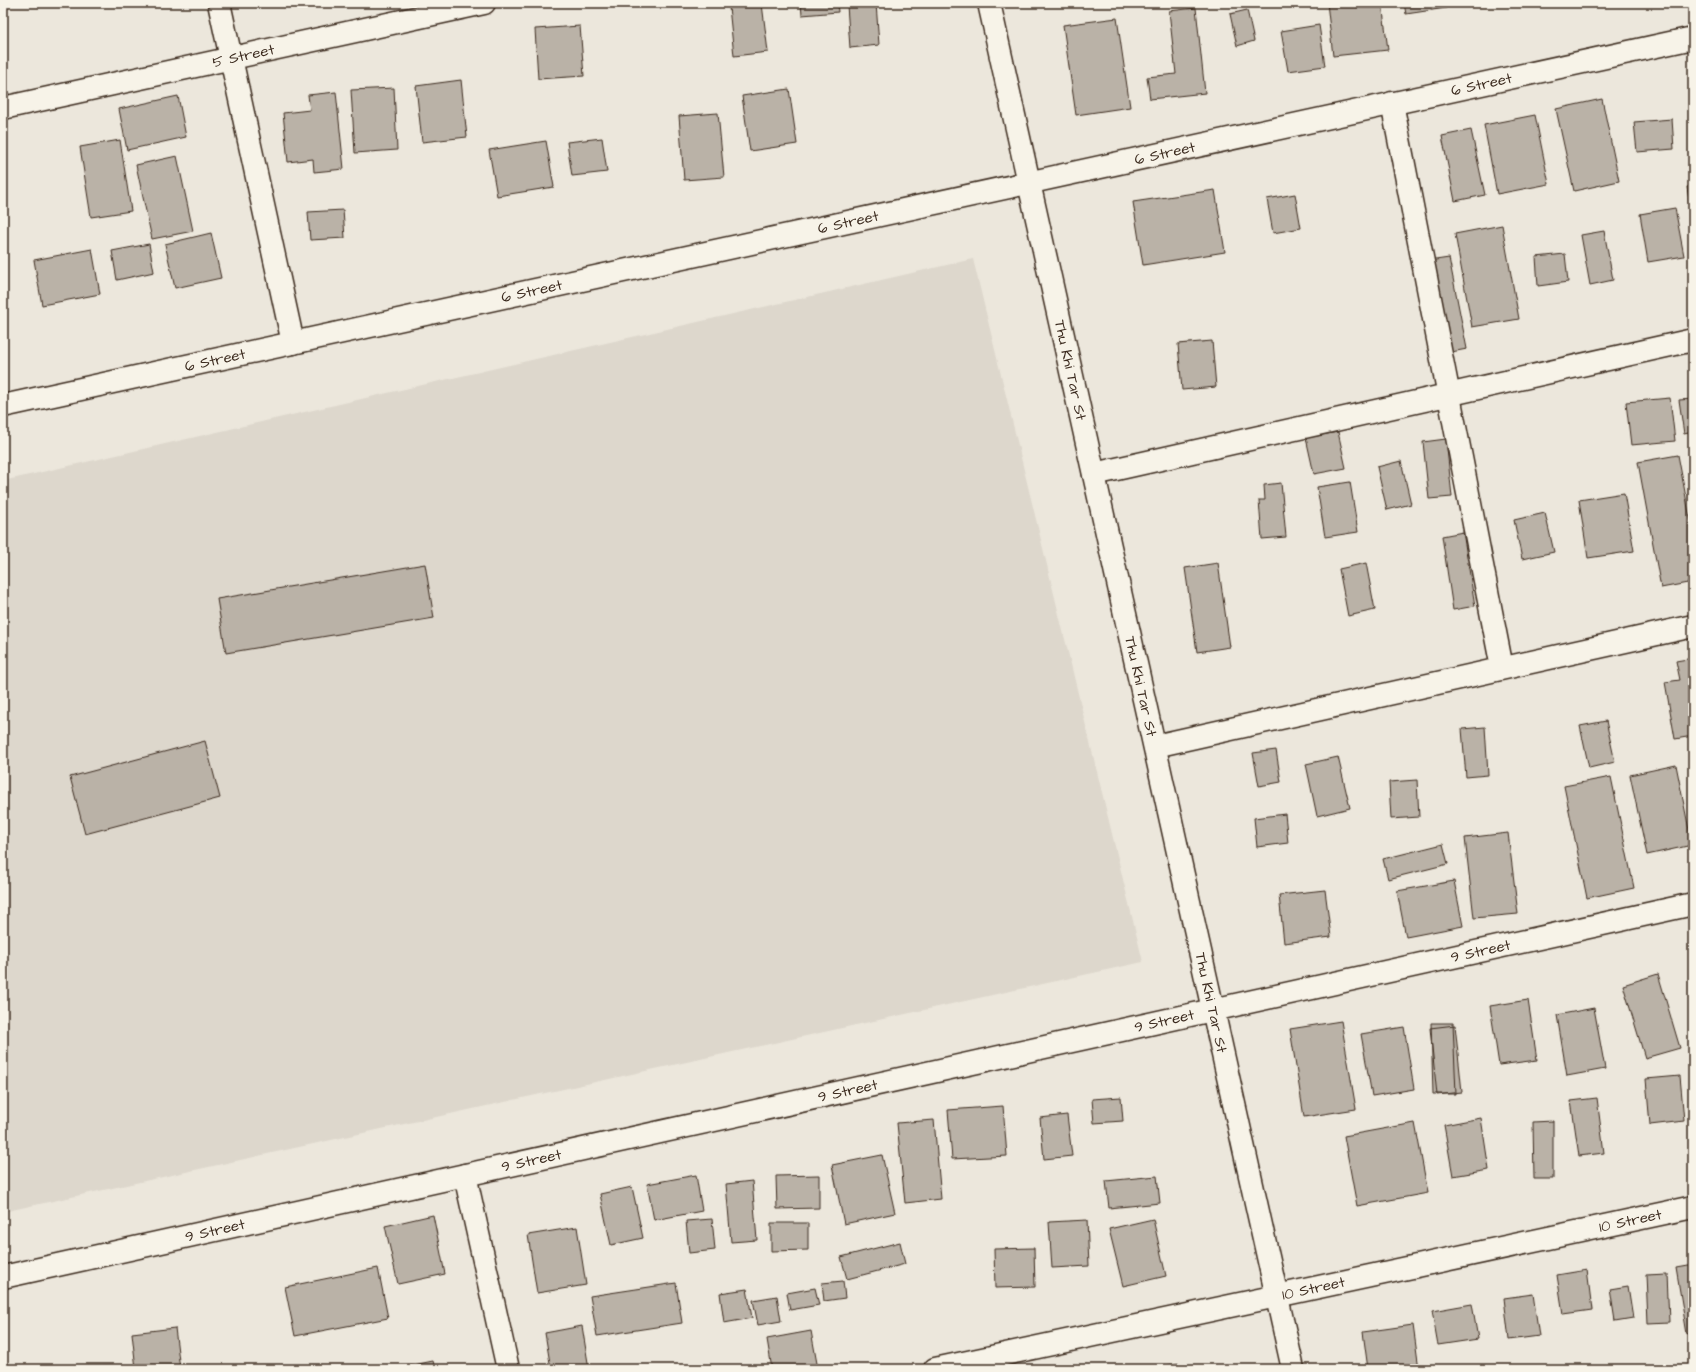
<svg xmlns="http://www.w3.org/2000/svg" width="1696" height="1372" font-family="'Architects Daughter',sans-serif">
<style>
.built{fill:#ddd7cc}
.building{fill:#bab2a7;stroke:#3b2a1e}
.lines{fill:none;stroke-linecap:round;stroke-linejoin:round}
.minor-casing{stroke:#3b2a1e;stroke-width:25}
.tertiary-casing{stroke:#3b2a1e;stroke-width:25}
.minor{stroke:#f7f3e8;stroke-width:22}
.tertiary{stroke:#f7f3e8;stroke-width:22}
.labels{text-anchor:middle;stroke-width:3.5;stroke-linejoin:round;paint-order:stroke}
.street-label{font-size:15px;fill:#3b2a1e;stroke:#f7f3e8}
</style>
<rect width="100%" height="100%" fill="#ece7dc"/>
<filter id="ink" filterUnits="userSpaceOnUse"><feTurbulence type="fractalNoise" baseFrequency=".025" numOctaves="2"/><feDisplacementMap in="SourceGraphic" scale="8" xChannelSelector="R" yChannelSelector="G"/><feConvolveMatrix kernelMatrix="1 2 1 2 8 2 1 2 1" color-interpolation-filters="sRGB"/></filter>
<g filter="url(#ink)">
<path class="built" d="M973,259L1143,962L3,1212V481Z"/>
<path class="building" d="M801,3H837L838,12L802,15Z
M865,3H876L879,45L850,48L847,5Z
M1327,3H1382L1388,50L1333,56Z
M1404,3H1445L1446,8L1406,14Z
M762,4L768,52L734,56L729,7Z
M1196,8L1205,93L1150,99L1147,77L1176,74L1169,11Z
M1247,10L1254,41L1237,46L1230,14Z
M1117,18L1130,107L1076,115L1063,25Z
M1319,25L1325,66L1288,71L1281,31Z
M580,26L584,76L538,79L535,29Z
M461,80L467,137L422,142L416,86Z
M394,88L397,150L355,153L351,90Z
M789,89L797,144L750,151L742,96Z
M336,92L344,169L314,172L313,159L288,162L283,113L310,110L308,95Z
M178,96L186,137L127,150L119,109Z
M1602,99L1619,181L1574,191L1556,109Z
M718,113L724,177L684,180L679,116Z
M1535,115L1549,184L1497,194L1484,125Z
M1672,119L1674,149L1637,152L1634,122Z
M1471,130L1485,195L1455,201L1442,136Z
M602,138L607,172L572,176L567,142Z
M120,140L131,211L91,217L80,147Z
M546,141L554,187L497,196L489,150Z
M177,156L193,231L152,239L136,165Z
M1693,186V230L1687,187Z
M1215,190L1225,252L1143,265L1133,202Z
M1295,194L1301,228L1273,233L1267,199Z
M1675,208L1684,256L1648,262L1640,214Z
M343,210L345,238L310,240L308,212Z
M1502,225L1519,319L1472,327L1455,234Z
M1604,231L1613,280L1590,285L1581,235Z
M211,233L221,278L175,288L165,244Z
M149,244L154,272L117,280L112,251Z
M92,249L100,294L42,305L34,260Z
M1565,254L1568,282L1538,286L1536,257Z
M1449,258L1467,349L1446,353L1429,261Z
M1212,341L1216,387L1182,390L1178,344Z
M1670,398L1675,441L1631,445L1626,402Z
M1693,399V432L1684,434L1679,400Z
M1338,432L1346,468L1314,474L1306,438Z
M1446,439L1452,497L1429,499L1423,442Z
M1678,455L1693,535V582L1661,588L1638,462Z
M1401,461L1411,504L1387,510L1377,467Z
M1350,482L1358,532L1325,537L1317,487Z
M1281,483L1286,537L1262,539L1259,500H1265L1264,485Z
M1624,493L1634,551L1588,558L1579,500Z
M1545,513L1554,552L1522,559L1514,520Z
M1463,532L1475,606L1453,610L1442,536Z
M1218,563L1230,647L1197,652L1185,568Z
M1366,563L1375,610L1348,616L1339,569Z
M425,564L434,618L226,653L217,599Z
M1693,658V736L1675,739L1665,682L1680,680L1676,661Z
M1606,721L1615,762L1589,768L1580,726Z
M1485,727L1488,775L1466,777L1462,729Z
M205,741L220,798L85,834L70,777Z
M1276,750L1281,782L1259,786L1253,753Z
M1338,757L1350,808L1317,816L1306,764Z
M1676,765L1692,845L1647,855L1630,775Z
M1611,777L1634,888L1587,898L1564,786Z
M1417,780L1419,817L1391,819L1389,782Z
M1285,814L1288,843L1257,847L1254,818Z
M1508,833L1518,914L1474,918L1465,838Z
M1443,844L1448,864L1388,879L1383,859Z
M1454,881L1463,926L1406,937L1397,891Z
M1325,890L1331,937L1284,943L1279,895Z
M1658,974L1680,1048L1645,1058L1623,985Z
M1528,1000L1537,1060L1499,1065L1490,1006Z
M1594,1008L1605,1069L1567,1076L1557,1015Z
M1341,1021L1356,1109L1304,1117L1290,1029Z
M1431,1023H1453L1456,1094H1433Z
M1455,1025L1462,1092L1437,1095L1430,1028Z
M1404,1027L1414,1089L1372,1096L1361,1034Z
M1680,1076L1684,1121L1650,1125L1646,1079Z
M1121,1097L1123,1121L1094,1123L1092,1099Z
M1597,1098L1604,1153L1579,1156L1571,1101Z
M1003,1106L1007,1156L952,1159L948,1110Z
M1067,1115L1072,1156L1044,1159L1040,1118Z
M1481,1118L1489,1170L1453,1176L1444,1125Z
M934,1120L941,1199L905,1203L897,1123Z
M1553,1121V1179H1534L1533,1122Z
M1415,1123L1428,1193L1357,1206L1344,1136Z
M882,1155L895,1213L844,1224L832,1165Z
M696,1175L702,1211L654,1220L647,1184Z
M819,1175V1208L777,1209L776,1176Z
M1157,1176L1160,1203L1109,1208L1106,1181Z
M752,1181L757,1240L731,1242L726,1184Z
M632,1187L643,1238L611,1245L600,1194Z
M433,1215L445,1274L398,1284L385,1226Z
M712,1219L715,1250L689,1253L686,1221Z
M1153,1219L1166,1276L1123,1286L1109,1229Z
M1087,1220L1089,1266L1052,1268L1049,1222Z
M771,1223H808V1250L771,1251Z
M577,1227L586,1285L537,1293L528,1235Z
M900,1242L905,1264L847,1279L841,1257Z
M1034,1248L1035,1287L995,1288L994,1249Z
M1693,1265V1333L1687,1334L1676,1268Z
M378,1268L388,1318L295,1336L285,1287Z
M1587,1270L1592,1310L1563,1314L1557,1275Z
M1667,1274L1669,1322L1648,1323L1646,1275Z
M843,1281L845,1298L824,1301L822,1283Z
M676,1283L682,1323L597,1336L590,1296Z
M1628,1286L1633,1318L1615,1321L1610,1289Z
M815,1288L819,1305L790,1310L787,1293Z
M747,1289L752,1318L724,1323L720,1293Z
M1533,1294L1539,1336L1509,1340L1504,1298Z
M777,1296L781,1321L758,1325L753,1300Z
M1472,1304L1478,1339L1438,1345L1432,1311Z
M1413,1325L1419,1369H1368L1363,1332Z
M582,1326L589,1369H551L545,1333Z
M175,1328L180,1369H136L132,1333Z
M811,1331L818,1369H772L767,1339Z
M433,1361L435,1369H394Z
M1179,1363L1180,1369H1151Z"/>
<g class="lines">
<g class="minor-casing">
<g id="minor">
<path d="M219,3L293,343"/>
<path d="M1392,103L1502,668"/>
<path id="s1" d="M3,108L484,3"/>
<path id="s2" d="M3,406L1693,38"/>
<path d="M1094,474L1693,340"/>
<path d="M1155,746L1693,626"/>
<path d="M465,1175L508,1369"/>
<path id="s3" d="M3,1277L1693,904"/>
<path id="s4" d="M935,1369L1693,1207"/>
</g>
</g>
<g class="tertiary-casing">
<g id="tertiary">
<path id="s5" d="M989,3L1293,1369"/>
</g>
</g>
<use href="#minor" class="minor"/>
<use href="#tertiary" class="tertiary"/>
</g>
</g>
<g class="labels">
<g class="street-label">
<text dy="5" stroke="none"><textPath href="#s1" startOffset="246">5 Street</textPath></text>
<text dy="5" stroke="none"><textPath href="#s2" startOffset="1513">6 Street</textPath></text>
<text dy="5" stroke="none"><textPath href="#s2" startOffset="1189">6 Street</textPath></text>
<text dy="5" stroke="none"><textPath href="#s2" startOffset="865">6 Street</textPath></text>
<text dy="5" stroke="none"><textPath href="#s2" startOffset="541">6 Street</textPath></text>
<text dy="5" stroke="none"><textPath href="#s2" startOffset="217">6 Street</textPath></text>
<text dy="5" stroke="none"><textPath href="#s5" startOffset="376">Thu Khi Tar St</textPath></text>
<text dy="5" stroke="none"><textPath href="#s5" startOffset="700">Thu Khi Tar St</textPath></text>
<text dy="5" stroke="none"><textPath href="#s3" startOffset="1513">9 Street</textPath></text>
<text dy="5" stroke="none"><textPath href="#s5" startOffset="1024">Thu Khi Tar St</textPath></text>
<text dy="5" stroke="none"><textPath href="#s3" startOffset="1189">9 Street</textPath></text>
<text dy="5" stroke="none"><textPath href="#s3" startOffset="865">9 Street</textPath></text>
<text dy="5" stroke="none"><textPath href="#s3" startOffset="541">9 Street</textPath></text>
<text dy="5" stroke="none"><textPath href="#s4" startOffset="711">10 Street</textPath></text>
<text dy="5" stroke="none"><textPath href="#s3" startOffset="217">9 Street</textPath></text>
<text dy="5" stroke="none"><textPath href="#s4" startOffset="387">10 Street</textPath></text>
</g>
</g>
<rect width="1696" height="1372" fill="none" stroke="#f7f3e8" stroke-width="16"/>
<rect x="8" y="8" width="1680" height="1356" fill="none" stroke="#3b2a1e" stroke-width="1.5" filter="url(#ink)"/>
</svg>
